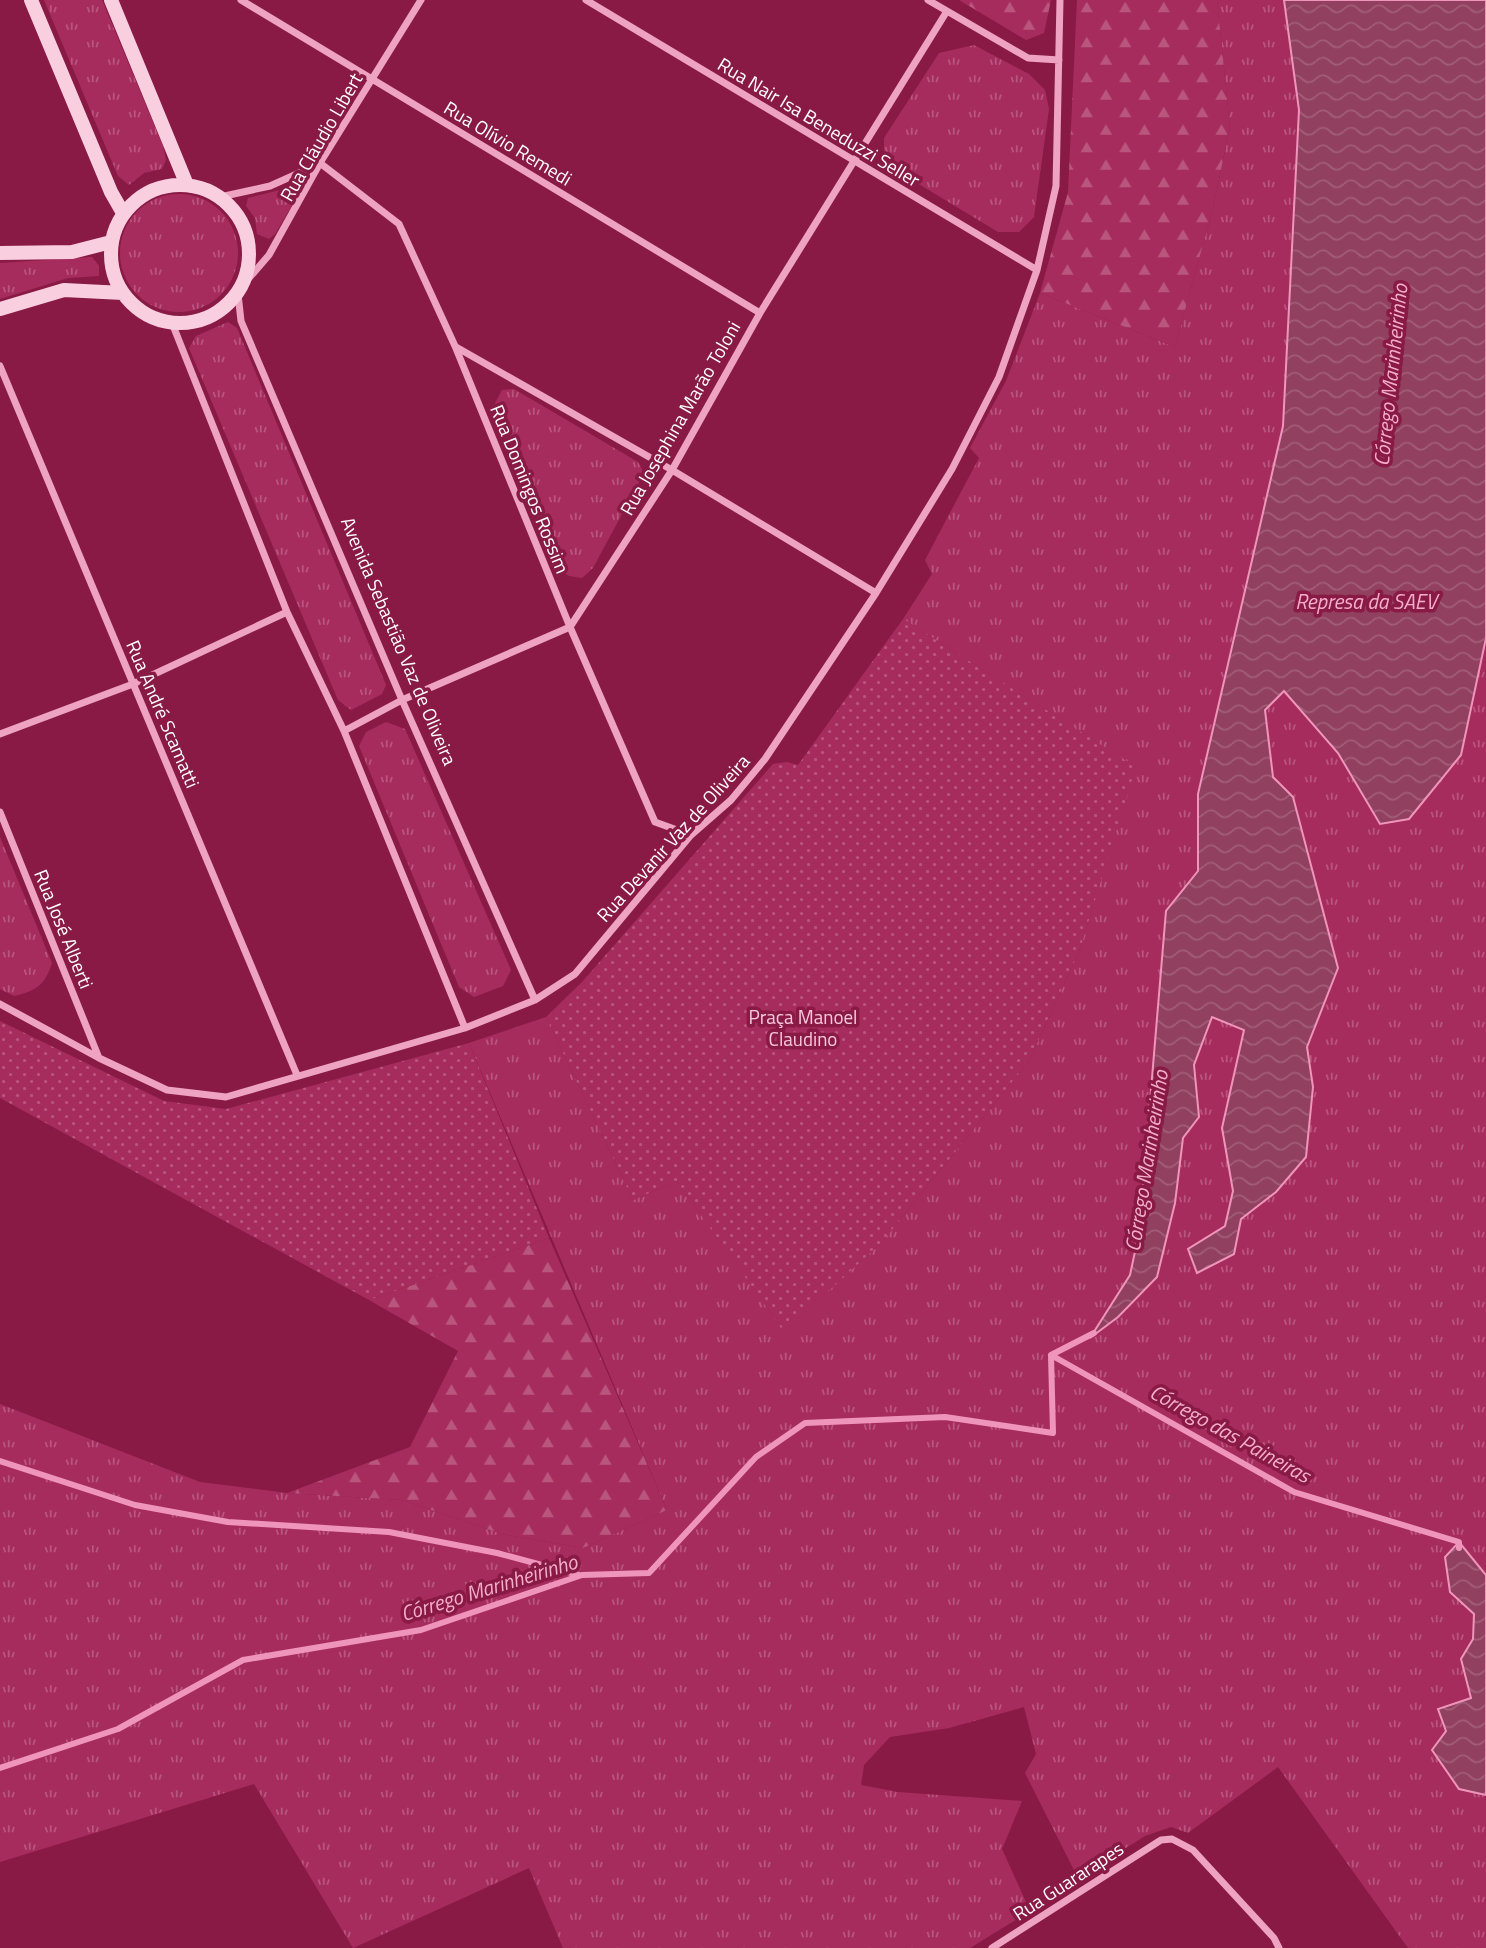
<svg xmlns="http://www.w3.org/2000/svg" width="1486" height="1948" font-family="'Titillium Web',sans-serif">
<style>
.grass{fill:url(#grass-tufts)}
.forest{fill:url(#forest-firs)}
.park{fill:url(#park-dots)}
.water{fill:url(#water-waves);stroke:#ef95bb;stroke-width:2}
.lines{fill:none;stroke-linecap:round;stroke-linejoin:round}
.stream{stroke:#ef95bb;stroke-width:6}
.street{stroke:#eda3c1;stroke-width:7}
.secondary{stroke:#f9cfdf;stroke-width:14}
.labels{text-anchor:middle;stroke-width:7;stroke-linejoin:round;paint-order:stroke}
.street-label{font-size:19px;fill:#fff;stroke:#891a45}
.park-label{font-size:19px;fill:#f9c8dc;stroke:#891a45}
.water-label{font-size:21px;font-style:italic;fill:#f4aecb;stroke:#891a45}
</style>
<defs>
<pattern id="grass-tufts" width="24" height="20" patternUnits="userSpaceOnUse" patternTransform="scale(1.75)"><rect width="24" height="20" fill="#a72c5e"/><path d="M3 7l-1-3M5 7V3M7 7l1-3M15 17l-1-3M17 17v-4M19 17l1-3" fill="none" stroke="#b9567e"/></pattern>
<pattern id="forest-firs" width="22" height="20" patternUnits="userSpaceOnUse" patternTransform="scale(1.75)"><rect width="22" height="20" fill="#a72c5e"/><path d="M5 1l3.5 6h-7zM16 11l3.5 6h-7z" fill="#b9567e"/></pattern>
<pattern id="park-dots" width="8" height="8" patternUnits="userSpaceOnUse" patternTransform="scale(1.75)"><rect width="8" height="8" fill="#a72c5e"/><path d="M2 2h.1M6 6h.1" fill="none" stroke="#b9567e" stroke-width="1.8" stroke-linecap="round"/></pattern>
<pattern id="water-waves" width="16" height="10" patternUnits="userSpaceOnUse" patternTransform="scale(1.75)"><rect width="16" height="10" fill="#91405f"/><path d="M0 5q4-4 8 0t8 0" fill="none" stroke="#a25d77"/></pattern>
</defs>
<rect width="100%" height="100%" fill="#891a45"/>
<path class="grass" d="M44,0H102L163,146L166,160L162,169L144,173L129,185L118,176Z
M1217,0H1284L1299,110L1283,426L1198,794V871L1166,911L1139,1233L1130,1275L1091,1336L1118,1317L1175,1203L1183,1138L1199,1117L1194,1065L1212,1017L1244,1029L1222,1128L1233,1191L1225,1226L1188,1249L1233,1254L1241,1219L1276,1192L1313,1087L1307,1047L1338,967L1293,797L1273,777L1265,710L1284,691L1338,753L1380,824L1486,638V1948H1408L1278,1767L1188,1833L1171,1827L1145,1836L1078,1878L1025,1773L1036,1754L1024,1707L949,1728L890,1737L864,1765L861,1785L898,1792L1022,1801L1002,1849L1030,1911L970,1948H563L529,1868L353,1948L254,1784L0,1862V1404L200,1482L287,1493L402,1500L502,1534L583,1548L667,1510L469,1043L546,1017L633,1200L677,1181L784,1331L882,1242L1029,1061L1080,949L1135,767L903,619L932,574L925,560L979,458L970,448L1006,381L1040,293L1175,347L1213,208L1230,127Z
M974,45L1029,74L1045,90L1049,109L1034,217L1019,232H998L884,163V138L939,53Z
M292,187L300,192L275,234L269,239L257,234L255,218L246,206L248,198Z
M120 253a59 59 0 1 1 118 0a59 59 0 1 1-118 0Z
M92,257L99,266V276L68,278L0,299V263Z
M228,322L237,328L386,685L382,694L351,710L338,700L189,348L196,336Z
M514,389L638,462L644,473L593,568L582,578L569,576L557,568L490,413L502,390Z
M386,722L405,729L511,970L503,986L474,997L459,987L359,746L366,732Z
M0,837L52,963C45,985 36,991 14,996L0,989Z"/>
<path class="forest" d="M959,0H1051L1044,33L1026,40Z
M1077,0H1217L1230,127L1213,208L1175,347L1040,293L1068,192Z
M549,1238L667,1510L583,1548L502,1534L402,1500L287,1493L410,1447L458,1351L369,1300Z"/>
<path class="park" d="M903,619L1136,767L1080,949L1029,1061L882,1242L784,1332L677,1181L633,1200L546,1017L582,982L773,764L787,762L798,765Z
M0,1021L164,1101L226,1109L469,1043L549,1238L369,1300L0,1098Z"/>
<path class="water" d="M1284,0H1486V638L1461,755L1409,819L1380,824L1338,753L1284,691L1265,710L1273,777L1293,797L1338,968L1307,1047L1313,1087L1306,1157L1276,1192L1241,1219L1234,1254L1197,1273L1188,1249L1225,1226L1233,1191L1222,1128L1244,1030L1212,1017L1194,1065L1199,1117L1183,1138L1175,1203L1157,1277L1118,1317L1090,1338L1130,1275L1139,1233L1166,911L1198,871V794L1283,426L1299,110Z
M1459,1542L1486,1575V1795L1459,1789L1432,1750L1446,1731L1438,1709L1471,1698L1461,1659L1473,1639L1474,1614L1450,1592L1445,1557Z"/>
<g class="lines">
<path class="stream" d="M1051,1355L1294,1492L1459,1542V1548
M0,1461L135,1505L228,1522L389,1532L497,1553L579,1575
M0,1768L118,1729L243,1660L421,1630L582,1575L649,1573L756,1457L805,1423L945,1417L1053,1433L1051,1355L1094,1333"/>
<path class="street" d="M241,0L760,313
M586,0L1037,270
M928,0L1028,58L1059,60
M320,163L399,224L455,346L570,627L655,822L691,835
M220,197L270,186L319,164
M243,285L269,255L320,163L421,0
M238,294L241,321L402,700L535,1000
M172,323L287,612L344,731L465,1028
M456,347L672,470L876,593
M0,366L297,1075
M344,731L402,700L570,627L672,470L760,313L947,11
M0,734L133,684L287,612
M0,812L99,1058
M0,1004L99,1058L167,1090L226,1097L465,1028L535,1000L575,974L691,835L731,800L765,759L876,593L952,469L999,377L1037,270L1056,186L1060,0
M992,1948L1161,1840L1172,1839L1193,1850L1274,1938L1279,1948"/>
<path class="secondary" d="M31,0L111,192L123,213
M111,0L187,185
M111 254a69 69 0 1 1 138 0a69 69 0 1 1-138 0Z
M0,253L72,252L111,242
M0,309L64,290L123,293"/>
</g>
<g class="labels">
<g class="street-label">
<text transform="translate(819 122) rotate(31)" y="7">Rua Nair Isa Beneduzzi Seller</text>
<text transform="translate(321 137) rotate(-60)" y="7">Rua Cláudio Libert</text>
<text transform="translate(508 143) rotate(31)" y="7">Rua Olívio Remedi</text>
<text transform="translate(680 418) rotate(-60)" y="7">Rua Josephina Marão Toloni</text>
<text transform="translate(530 489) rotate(68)" y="7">Rua Domingos Rossim</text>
<text transform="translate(399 641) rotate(67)" y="7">Avenida Sebastião Vaz de Oliveira</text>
<text transform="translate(163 714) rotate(67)" y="7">Rua André Scamatti</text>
<text transform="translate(673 838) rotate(-48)" y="7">Rua Devanir Vaz de Oliveira</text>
<text transform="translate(64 929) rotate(68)" y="7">Rua José Alberti</text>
<text transform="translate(1068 1881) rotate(-33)" y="7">Rua Guararapes</text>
</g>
<g class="park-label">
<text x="803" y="1024">Praça Manoel<tspan x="803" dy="22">Claudino</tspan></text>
</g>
<g class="water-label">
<text transform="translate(1391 375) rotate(-84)" y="7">Córrego Marinheirinho</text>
<text x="1366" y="609">Represa da SAEV</text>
<text transform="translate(1147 1161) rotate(-81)" y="7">Córrego Marinheirinho</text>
<text transform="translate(1230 1434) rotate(29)" y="7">Córrego das Paineiras</text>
<text transform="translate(489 1588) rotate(-17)" y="7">Córrego Marinheirinho</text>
</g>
</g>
</svg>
